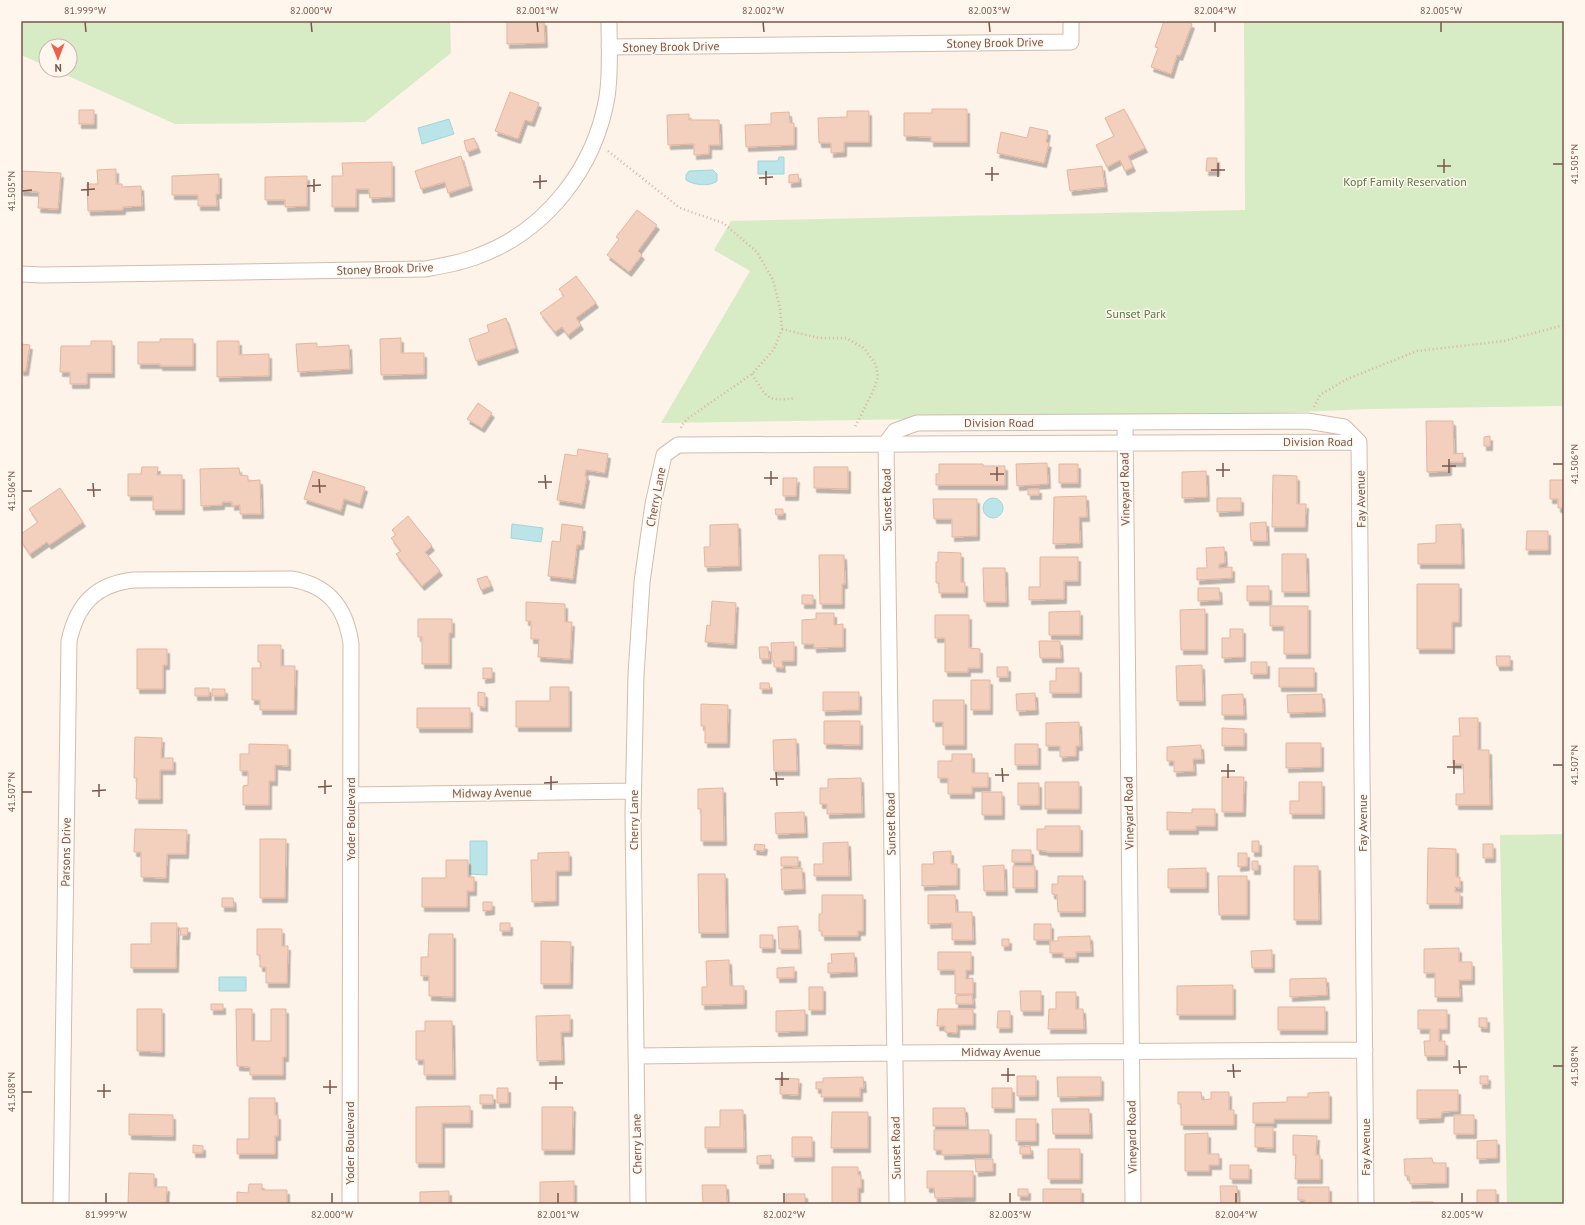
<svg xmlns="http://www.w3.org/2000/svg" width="1585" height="1225" font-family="'PT Sans',sans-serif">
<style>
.green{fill:#d7ebc5}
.water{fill:#bbe4e8;stroke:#a1d5da}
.building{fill:#f3d0be;stroke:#e6b59e;filter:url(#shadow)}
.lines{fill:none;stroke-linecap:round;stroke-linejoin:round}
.minor-casing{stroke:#d2bcaf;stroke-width:17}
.path{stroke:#d9b3a1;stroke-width:2.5;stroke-dasharray:1 3;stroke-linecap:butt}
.minor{stroke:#fff;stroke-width:15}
.ticks{fill:none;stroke:#78574b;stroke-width:1.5}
.labels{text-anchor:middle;stroke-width:3;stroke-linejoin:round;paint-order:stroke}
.street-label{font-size:12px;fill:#78574b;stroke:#fff7ee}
.park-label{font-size:12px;fill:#54783f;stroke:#fff7ee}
.neatline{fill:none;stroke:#78574b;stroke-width:1.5}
.ticks-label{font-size:10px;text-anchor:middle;fill:#78574b}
</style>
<defs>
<filter id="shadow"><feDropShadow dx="2.5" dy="4.5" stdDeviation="0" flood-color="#0004"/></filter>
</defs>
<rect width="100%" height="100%" fill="#fdf3e8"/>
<path class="green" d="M21,21H450L451,53L365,122L175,124L55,70H70V46H46V66L21,55Z
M1244,21H1564V406L1369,409L1249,414L661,423L750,271L714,250L731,221L1245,210Z
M1564,834V1204H1507L1500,835Z"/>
<path class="water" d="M449,119L454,134L422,144L418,128Z
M779,157H784V174H758V161H778Z
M713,170L717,174V181C710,187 693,185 686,180V175L689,171Z
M983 508a10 10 0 1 1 20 0a10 10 0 1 1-20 0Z
M512,524L543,528L541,542L511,538Z
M470,841H487V875L470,874Z
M219,977H246V991H219Z"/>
<path class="building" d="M507,21H544L545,43L507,44Z
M1164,21H1188V22L1192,24L1180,56L1177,55L1171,74L1151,67L1158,48L1155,47Z
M510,92L539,103L532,122L525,120L518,139L495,131Z
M932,109H967V142H931V137L904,136V113H932Z
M1124,109L1145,148L1128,156L1133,167L1125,171L1120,160L1107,167L1096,145L1114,136L1105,118Z
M79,110H94V124H79Z
M847,111H869V142H844V152L831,153V143H819L818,118L847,117Z
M789,112L790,123H794V145L746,147L745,125L771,124V113Z
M689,114V120H719L720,145H709V154L694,155V144L668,145L667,115Z
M1030,127L1048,131L1046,142L1049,143L1044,163L997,153L1001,132L1027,138Z
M474,138L478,148L467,152L464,141Z
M461,156L470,186L448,193L445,182L421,189L415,171Z
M1207,158H1217V171H1206Z
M392,162V197L370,198L369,189H356V207H332V176H343L342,163Z
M1102,166L1105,187L1070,191L1067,170Z
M116,169V184H122V187L141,186L142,206L123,207V210L88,211L87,184H98L97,170Z
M21,171L61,173L58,209L38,208L39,192L21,191Z
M219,174V194H216L217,206H198V195H172V176Z
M798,174L799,182L789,183V175Z
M307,176V206L285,207V200H265V177Z
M637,210L657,225L638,251L642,255L629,272L607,255L619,239L616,237Z
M576,276L596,303L576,318L581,325L568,335L562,327L555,332L540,313L564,296L559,289Z
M506,318L516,348L476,361L469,339L489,332L487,325Z
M401,338V353H424V374L381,375L380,339Z
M160,339H193V366H160V364H138V342H160Z
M91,341H112V373H87V384H70V372H60L61,346H91Z
M217,341H239V355L269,354V376L217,377Z
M317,343V347L349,345L350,369L298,372L296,344Z
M21,344L30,345L26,371H21Z
M478,403L492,413L482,428L467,419Z
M1426,421H1453L1454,454L1463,453V462H1449V471L1427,472Z
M1490,436V446H1484V437Z
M578,449L608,454L605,473L586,470L585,476H587L582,504L557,500L565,454L577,456Z
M1047,463L1048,484L1017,486L1016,464Z
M939,464H983V466H1005V485H936V474H939Z
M1059,464H1078V483H1059Z
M142,467H158L157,475H182V510H153V496H128V474H141Z
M814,467H848V489L814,488Z
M239,468L240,475L248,476V481L260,480L261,514H240V505L232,506V502H222V505L201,506L200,469Z
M313,471L365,487L360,504L344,499L341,511L304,499Z
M1206,471L1207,497L1182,498V472Z
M1273,475L1297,476V504H1306L1305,527H1272Z
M783,478H797L796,496H783Z
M1550,480H1564V508H1558V499H1550Z
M60,488L83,522L49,545L47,542L30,554L21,541V534L38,522L29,509Z
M1028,489H1039V495H1028Z
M1086,496L1087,517H1079L1080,543L1053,544L1054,497Z
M1217,498H1241V511L1217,512Z
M933,499H977V536L952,537V519H934Z
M775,509H783V515H776Z
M408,516L432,546L425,552L440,571L422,586L396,554L401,551L391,538L396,535L392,530Z
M1266,522L1267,541H1251L1250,523Z
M562,524L583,527L581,545H577L573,579L548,576L552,541L560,542Z
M738,524L739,566L705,567L704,547H710V525Z
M1461,524L1462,564H1418V544L1436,543V525Z
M1527,531H1548V550H1526Z
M1224,547L1225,563L1219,564V568L1232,567V578L1197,580V568H1207L1206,548Z
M938,552L961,553V582H965V593H939V583H936V562H938Z
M1282,554H1306L1307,592H1282Z
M819,555H844L845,584H842V604H820Z
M1040,557H1078V581H1064V599L1029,600V587H1040Z
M983,568H1005L1006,602H984Z
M487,576L491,586L481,590L477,579Z
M1417,584H1459V622H1452V649H1417Z
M1247,586H1269V601H1247Z
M1198,588H1219L1220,600L1198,601Z
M802,595H813V604H802Z
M712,601L736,603L734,644L705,642L707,625L710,626Z
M526,602L565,604V622H572L570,659L538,657L539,639H531V621H526Z
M1270,606H1308V654H1284V626H1270Z
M1205,609V650H1181L1180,610Z
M1080,611V635H1049V612Z
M816,613H834V625L843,624V647L814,648V644H802V620L816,619Z
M935,615H969V648L980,649V668H968V672H945V638H935Z
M418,619H452V633H449V664H422V637H418Z
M1230,629H1243V657L1222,658V638H1230Z
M1039,641H1060L1061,658H1040Z
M794,642V661H782L783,668L774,667V661H772L771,643Z
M258,645H281V666H295L294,710H260V700H252V668H261V662H258Z
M759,647H768L769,659H760Z
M137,649H167V665H163V689H137Z
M1496,656H1510V666H1497Z
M1251,662H1267V674H1251Z
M1202,665L1203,701H1177L1176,666Z
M997,667H1008V677H997Z
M483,668H492V678L483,679Z
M1056,668H1079V693H1050V681H1056Z
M1279,668H1314V687H1279Z
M971,680H990V710H971Z
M760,683H769L770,689H760Z
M550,687H569V727H516V701H550Z
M195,688H209V696H195Z
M212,689H225V696H212Z
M478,692L485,693V707L478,706Z
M823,692H859V710L823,711Z
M1035,693L1036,710L1017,711L1016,694Z
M1243,694L1244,715H1222V695Z
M1322,694L1323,712L1288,713L1287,695Z
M933,700H964V745H943V722H933Z
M701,704L728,705L727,743H705V726H701Z
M417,708H470V728H417Z
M1459,718H1478V750H1489L1490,805H1456V794H1464L1463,764H1453V736H1460Z
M824,721H860V745L824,744Z
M1079,722L1080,746H1076V756L1060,757V746H1046V723Z
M1222,728L1244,729V746H1222Z
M135,737L162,738L161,758H173V770H160V799H136L137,778H134Z
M796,739L797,771H774L773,740Z
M1286,743H1321V767L1286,768Z
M249,744L288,745V766L275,765V781H269V805H243V786L248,785V771H240V754H249Z
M1015,744H1038V765H1015Z
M1201,745L1202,759H1193L1194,771L1174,772V761H1167V747Z
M952,754H972V773H988V787H972V794H948V778H938V761H952Z
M1222,777H1244L1243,812H1222Z
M861,778L862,813L827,814V804H820V788H828V779Z
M1045,782H1079V809H1045Z
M1299,782H1322V814H1290V801H1299Z
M1018,783H1039V805H1018Z
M723,788L724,841H701V809H698V789Z
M982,792H1002V815H982Z
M1192,809H1215V826H1196V830H1167V812L1192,813Z
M804,812L805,833L776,834L775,813Z
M1045,826H1080V852H1046V851L1037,850V829H1045Z
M135,829L187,830L186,854H167L166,878L141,877V852H134Z
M260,839H286L285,898H260Z
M1252,841H1259V852H1252Z
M848,842L849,876H814V864H823V843Z
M755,844L765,845L764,851L754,850Z
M1483,844H1493V858H1483Z
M1428,848L1456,849V877H1460V888L1455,887V892H1460V904H1427Z
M1012,850H1031V862H1012Z
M951,851V864H957V885L922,886V864H934L933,852Z
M569,852V871H556V901L532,902L531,860H538V853Z
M1238,853H1247V866L1238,867Z
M781,857H798V866H781Z
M446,860H468V877H474V891H467V907H422V878H446Z
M1252,861H1258V870H1252Z
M1004,865L1005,891H984L983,866Z
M1013,866H1035V888H1013Z
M1294,866H1318L1319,920H1294Z
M802,868L803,889L782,890L781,869Z
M1206,868V888H1168V869Z
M698,874H725L726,933H699Z
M1058,876H1083V912H1058L1057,895L1052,894V884H1058Z
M1218,876H1247V915H1219Z
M822,895H863V931H858V936H822V931H819V914H822Z
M928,895H955L956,912H972L973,940H952V923L928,924Z
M222,898H233L234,907H222Z
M483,902H492V910L483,911Z
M151,923H177L176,968H131V944H151Z
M500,923H510V931H500Z
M1034,924H1051V940H1034Z
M798,926L799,949H779L778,927Z
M181,928H188L187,935H180Z
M257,929H282V946H288L287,983H266V967H260V955H257Z
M429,934H453V997L429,996V976H421V957H428Z
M760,935H773V948H760Z
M1090,936L1091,952H1076V958H1063V953H1050V941H1058V937Z
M1002,939H1009V946H1002Z
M541,941L571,942L570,984H541Z
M1459,948V962H1472V980H1459L1460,997H1435V973H1424V949Z
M1272,950V968H1252L1251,951Z
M938,952H971V970H966V979L973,978V994H955V970H938Z
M854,953L855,972L828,973V963H832L831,954Z
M729,960L730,986H744V1004L702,1005V987H707L706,961Z
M794,967V978H777V968Z
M1326,978L1327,995L1290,997V979Z
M1233,985V1015H1177V986Z
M809,987H823V1010H809Z
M1020,991H1041V1011H1021Z
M1056,992H1076V1009H1083L1084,1029H1048L1049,1009H1056Z
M972,995L973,1004H956V996Z
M211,1004H223V1010H211Z
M1278,1007H1325V1030H1278Z
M137,1009H162V1052L137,1051Z
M236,1009H252V1041H271V1009H286V1057H283V1075H250V1067L237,1066Z
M938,1009H973V1025H957V1033L945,1032V1026H937Z
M805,1010V1031L776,1032V1011Z
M1418,1010H1447V1029H1439V1041H1445V1056H1425L1424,1041H1430V1029H1418Z
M998,1011H1010V1028H997Z
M570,1015V1032H561L562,1060L537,1061L536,1016Z
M1479,1018H1487V1028L1479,1027Z
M425,1021H452L453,1075H424V1060H416V1031H425Z
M1017,1076H1036V1096H1017Z
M1480,1076H1488V1084H1480Z
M863,1077L864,1088H860V1097H821L822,1089H816V1082H823V1078Z
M1057,1077H1101V1096L1058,1097Z
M780,1078L799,1079L798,1095L780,1094Z
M497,1088H508V1103H497Z
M992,1088H1012V1108H992Z
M1417,1090H1458V1111L1442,1112L1441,1118L1417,1119Z
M1178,1092H1201L1202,1100L1211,1099V1092H1229V1110H1234V1125H1181V1104H1178Z
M1329,1092V1119H1274V1123H1253V1103L1287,1102V1097H1308V1093Z
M480,1095H493V1104H480Z
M249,1098H275V1115H278V1136H275V1154H237V1139H249Z
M470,1106V1123H442V1163H416V1107Z
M542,1107H573L572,1150H542Z
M933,1108H965L966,1126H933Z
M1052,1109H1089L1090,1134H1053Z
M720,1110H743L744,1148H705V1127H720Z
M832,1112H868V1148H831Z
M129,1114L173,1115V1136L129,1135Z
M1454,1115H1474V1134H1454Z
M1016,1119H1036V1141H1016Z
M1255,1127H1273V1148L1255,1147Z
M934,1130H989V1154L942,1155V1150H934Z
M1208,1133V1154H1219V1165H1209V1171H1185V1134Z
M1293,1135L1317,1136L1316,1155H1320V1179H1295L1296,1155H1293Z
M792,1137H812V1157H792Z
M1497,1140V1158L1477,1159V1141Z
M193,1145L203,1146V1153H193Z
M1030,1146L1031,1154H1020V1147Z
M1048,1149H1080V1179H1048Z
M771,1155V1164H757V1156Z
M1432,1158L1433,1163H1446V1183L1410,1184L1409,1176H1405L1404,1159Z
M975,1159H993V1171L976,1172Z
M1230,1165H1249V1179H1230Z
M832,1167H858V1175H861V1188H858V1204H832Z
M927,1171H973V1197L935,1198L934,1188H927Z
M129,1173L154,1174V1187H167L166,1204H128Z
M574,1181V1204H537H540V1182Z
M249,1184H262V1190H287V1204H237V1192L248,1193Z
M702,1185H726L727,1204H703Z
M1220,1186H1237L1238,1204H1221Z
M1298,1187H1329V1204H1305V1200H1298Z
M1018,1189H1028V1196H1018Z
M1043,1189H1081V1204H1043Z
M1477,1190H1496V1204H1477Z
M449,1191V1204H420V1192Z
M786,1194H805V1204H786Z
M1411,1202H1433V1204H1411Z"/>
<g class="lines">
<g class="minor-casing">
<path id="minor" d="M609,47L1071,42V21
M21,274L42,275L425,269C442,266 461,263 478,256C546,231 595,168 607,97C611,72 609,46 609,21
M1125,422L1133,1204
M1359,442L1366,1204
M886,443L897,1204
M886,443L895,431L917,423L1307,421L1344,427L1359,442
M351,795L633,791
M636,1056L894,1053L1365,1050
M61,1204L69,641C77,604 96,584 134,580L291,579C329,585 346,608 351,644L350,1204
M638,1204L633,815L636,675L642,582L653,504L664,455L678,445L1359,442"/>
</g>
<path class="path" d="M608,151L680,208L723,223L757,252L773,280L780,308L782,329L774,349L752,374L687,419L682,425L680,430
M782,329L819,338H846L864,348L876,365L878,377L874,389L854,429
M752,374C768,398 765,402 796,398
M1314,407L1320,395L1347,379L1417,351L1504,341L1564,325"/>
<use href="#minor" class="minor"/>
</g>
<path class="ticks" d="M85,22L86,32M311,22L312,32M537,22L538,32M763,22L764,32M989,22L990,32M1215,22V32M1441,22V32M1444,159V173M1218,163V177M1553,164H1563M1437,166H1451M992,167V181M1211,170H1225M766,171V185M985,174H999M540,175V189M759,178L773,177M314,179V192M88,182V196M533,182L547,181M307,186L321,185M81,190L95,189M22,191L32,190M1449,459V473M1223,463V477M1553,464H1563M1442,466H1456M997,467V481M1216,470H1230M771,471V485M990,474H1004M545,475L546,489M764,478H778M319,479L320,493M538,482H552M93,483L94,497M312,486H326M87,490H101M22,491H32M1454,760V774M1228,764V778M1553,765H1563M1447,767H1461M1002,768L1003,782M1221,771H1235M776,772L777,786M995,775H1009M551,776V790M770,779H784M325,780V794M544,783L558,782M99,784V797M318,787L332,786M92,791L106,790M22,792H32M1459,1060L1460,1074M1233,1064L1234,1078M1553,1066H1563M1453,1067H1467M1008,1068V1082M1227,1071H1241M782,1072V1086M1001,1075H1015M556,1076V1090M775,1079H789M330,1080V1094M549,1083H563M104,1084V1098M323,1087H337M97,1091H111M22,1092H32M106,1193V1203M332,1193V1203M558,1193V1203M784,1193V1203M1010,1193V1203M1236,1193V1203M1462,1193V1203"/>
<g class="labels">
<g class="street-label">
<text transform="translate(995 43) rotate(-1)" y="4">Stoney Brook Drive</text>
<text transform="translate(671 47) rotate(-1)" y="4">Stoney Brook Drive</text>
<text transform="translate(385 269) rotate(-2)" y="4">Stoney Brook Drive</text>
<text x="999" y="427">Division Road</text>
<text x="1318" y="446">Division Road</text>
<text transform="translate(1125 489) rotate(-91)" y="4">Vineyard Road</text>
<text transform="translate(656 497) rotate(-79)" y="4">Cherry Lane</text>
<text transform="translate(1361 499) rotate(-91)" y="4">Fay Avenue</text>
<text transform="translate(887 500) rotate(-91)" y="4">Sunset Road</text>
<text transform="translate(492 793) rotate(-1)" y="4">Midway Avenue</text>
<text transform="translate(1129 813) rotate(-91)" y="4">Vineyard Road</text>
<text transform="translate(351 819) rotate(-90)" y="4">Yoder Boulevard</text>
<text transform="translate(634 820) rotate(-90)" y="4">Cherry Lane</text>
<text transform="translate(1363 823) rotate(-90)" y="4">Fay Avenue</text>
<text transform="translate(891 824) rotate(-91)" y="4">Sunset Road</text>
<text transform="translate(66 852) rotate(-89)" y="4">Parsons Drive</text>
<text x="1001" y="1056">Midway Avenue</text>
<text transform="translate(1132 1137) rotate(-91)" y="4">Vineyard Road</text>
<text transform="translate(350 1143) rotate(-90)" y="4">Yoder Boulevard</text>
<text transform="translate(637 1144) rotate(-91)" y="4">Cherry Lane</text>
<text transform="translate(1366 1147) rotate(-90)" y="4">Fay Avenue</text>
<text transform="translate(896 1148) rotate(-91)" y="4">Sunset Road</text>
</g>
<g class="park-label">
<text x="1405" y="186">Kopf Family Reservation</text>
<text x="1136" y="318">Sunset Park</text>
</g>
</g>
<rect width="1585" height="1225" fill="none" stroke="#fff7ee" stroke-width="44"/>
<g transform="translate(58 58) rotate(179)"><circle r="19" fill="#fff7ee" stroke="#c9b7ad"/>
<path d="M0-3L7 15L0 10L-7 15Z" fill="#e9634b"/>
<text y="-6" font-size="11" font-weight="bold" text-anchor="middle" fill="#78574b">N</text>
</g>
<rect x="22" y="22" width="1541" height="1181" class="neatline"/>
<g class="ticks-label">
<text x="85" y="14">81.999°W</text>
<text x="311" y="14">82.000°W</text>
<text x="537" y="14">82.001°W</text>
<text x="763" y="14">82.002°W</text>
<text x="989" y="14">82.003°W</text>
<text x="1215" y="14">82.004°W</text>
<text x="1441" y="14">82.005°W</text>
<text transform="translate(1574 164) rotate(-90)" y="4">41.505°N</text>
<text transform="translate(11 191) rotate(-90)" y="4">41.505°N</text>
<text transform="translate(1574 464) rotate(-90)" y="4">41.506°N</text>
<text transform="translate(11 491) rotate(-90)" y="4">41.506°N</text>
<text transform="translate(1574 765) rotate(-90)" y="4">41.507°N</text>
<text transform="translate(11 792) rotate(-90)" y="4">41.507°N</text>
<text transform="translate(1574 1066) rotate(-90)" y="4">41.508°N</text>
<text transform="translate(11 1092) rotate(-90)" y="4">41.508°N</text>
<text x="106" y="1218">81.999°W</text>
<text x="332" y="1218">82.000°W</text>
<text x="558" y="1218">82.001°W</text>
<text x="784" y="1218">82.002°W</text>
<text x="1010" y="1218">82.003°W</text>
<text x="1236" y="1218">82.004°W</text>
<text x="1462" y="1218">82.005°W</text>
</g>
</svg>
